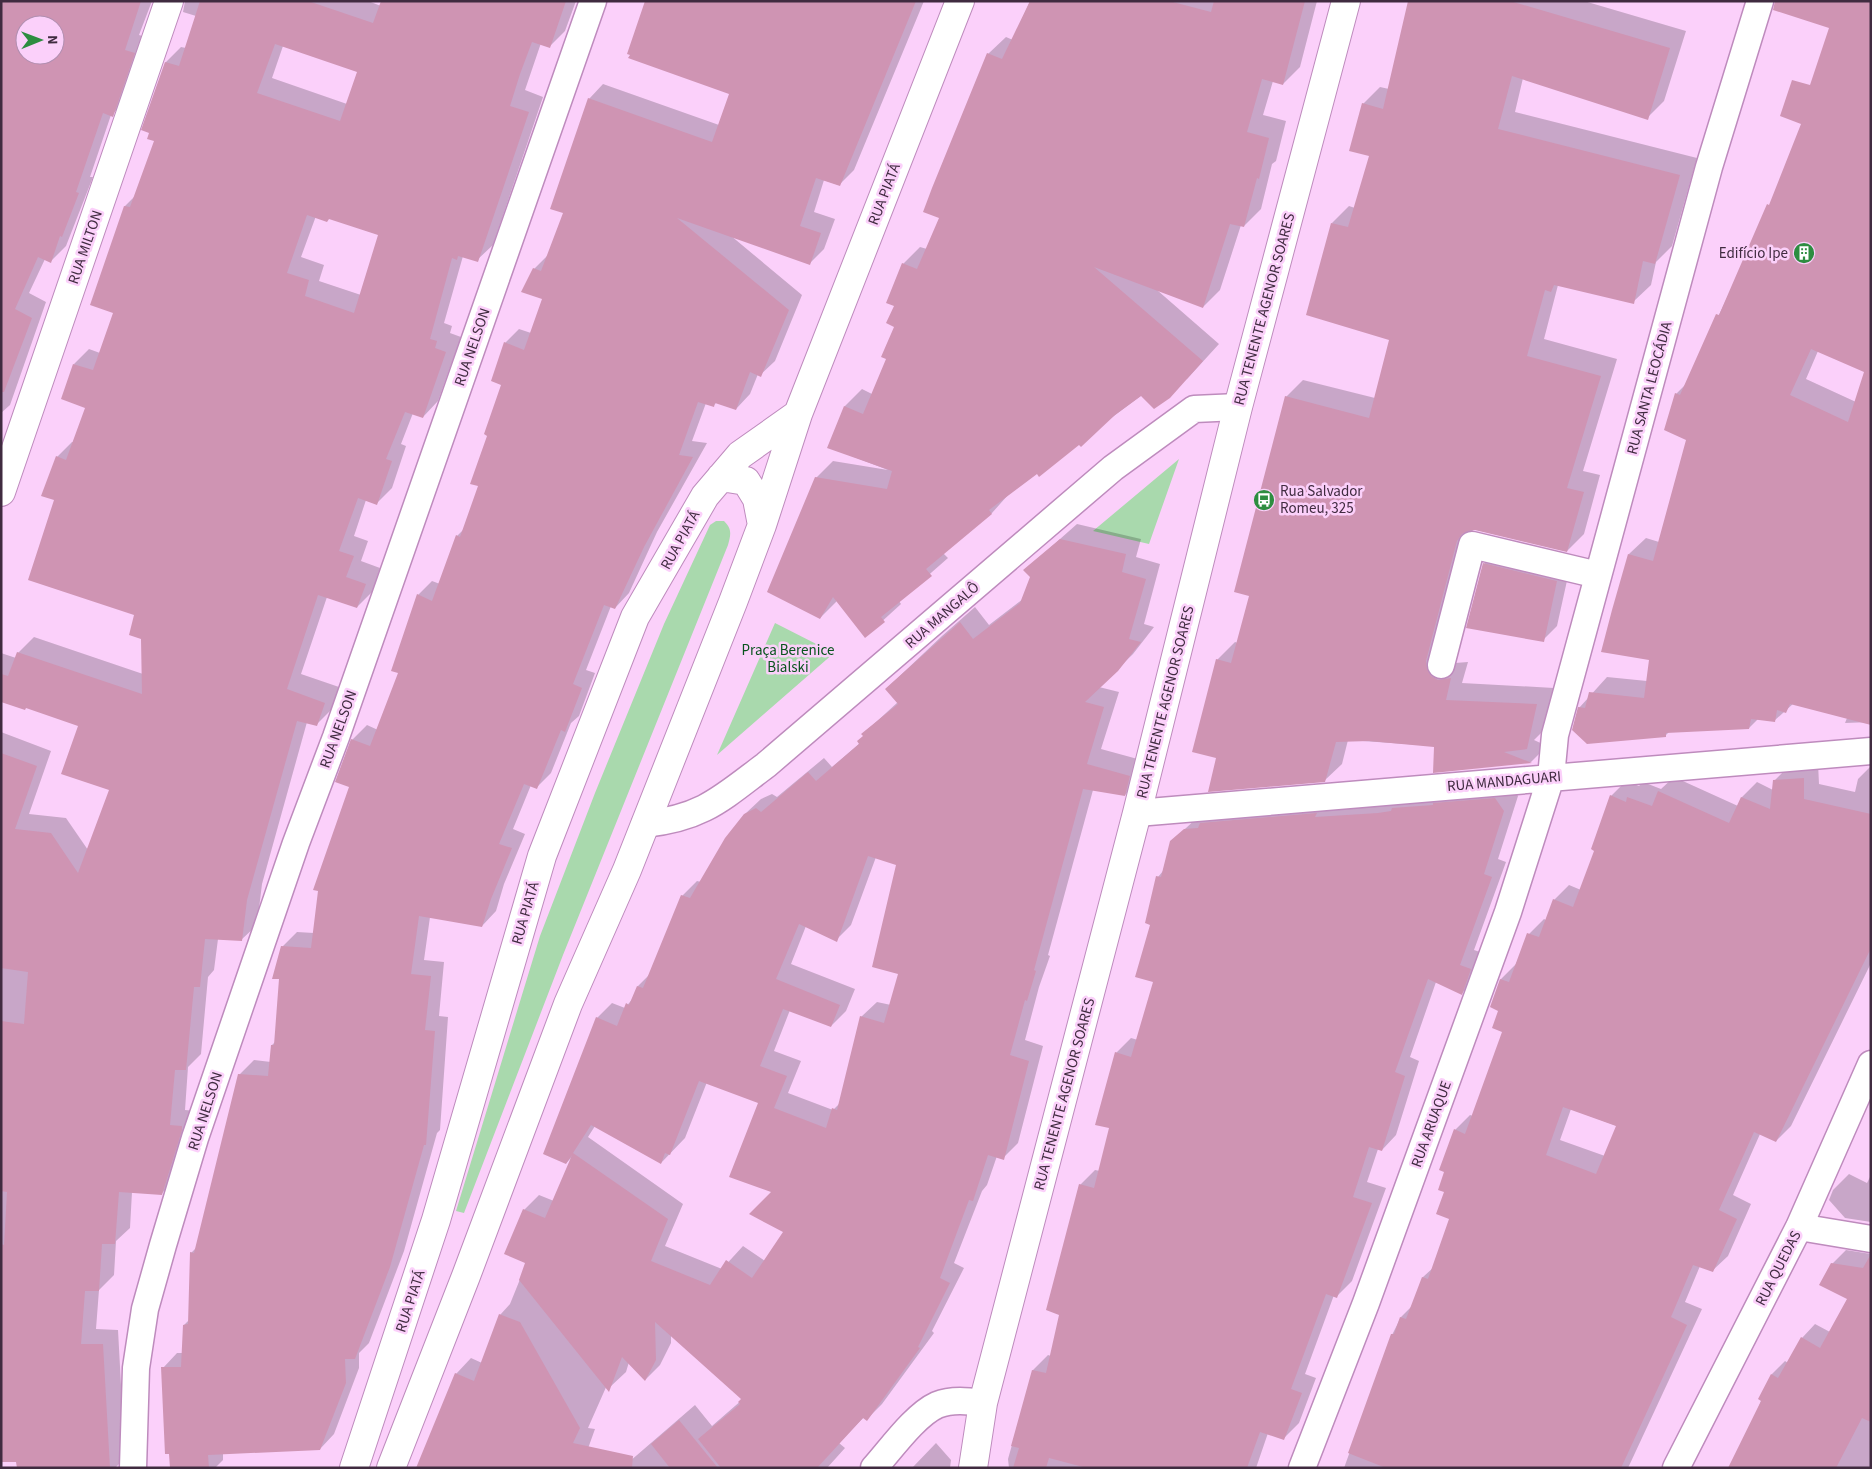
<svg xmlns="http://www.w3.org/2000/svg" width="1872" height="1469" font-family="'Source Sans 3',sans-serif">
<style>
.green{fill:#a9d9ad}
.shadow{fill:#0003;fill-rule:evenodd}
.building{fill:#cf94b3;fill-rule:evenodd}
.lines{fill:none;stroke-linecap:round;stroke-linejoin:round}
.minor-casing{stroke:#be8bbd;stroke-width:29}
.tertiary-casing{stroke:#be8bbd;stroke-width:30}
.secondary-casing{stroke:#be8bbd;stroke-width:30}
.minor{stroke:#fff;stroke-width:26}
.tertiary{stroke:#fff;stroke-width:28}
.secondary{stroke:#fff;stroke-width:28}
.labels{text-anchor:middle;stroke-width:5;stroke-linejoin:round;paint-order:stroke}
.street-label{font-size:15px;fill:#402b40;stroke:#fbd0fa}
.poi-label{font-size:15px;fill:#402b40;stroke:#fbd0fa;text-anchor:end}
.park-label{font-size:15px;fill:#08541d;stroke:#fbd0fa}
</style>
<rect width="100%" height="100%" fill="#fbd0fa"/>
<path class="green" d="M1179,459L1149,544L1093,531Z
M716,521H724C732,529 731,534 728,545L563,955L464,1213L456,1211L540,936L595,793L664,624L710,525Z
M775,623L834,653L717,755Z"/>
<path class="shadow" d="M1,1H152L139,35L149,38L128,100L111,115L90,177H93L66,246L51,261L45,259L29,293L46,302L10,405L1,413ZM25,25H55V55H25Z
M185,1H368L381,6L382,1H576L565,31L550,46L541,43L525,90L543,97L493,245L477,260L463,256L444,323L452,326L450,333L461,337L438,401L423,417L413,413L401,444L406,446L392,488L376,504L366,500L354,536L368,541L361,561L380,568L372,592L357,607L327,597L301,674L339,687L332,709L316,725L307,722L262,884L257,925L241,940L218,939L214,970L208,977L201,1054L188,1067L185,1110L197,1111L177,1178L162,1193L132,1192L130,1228L116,1241L114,1275L99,1290L96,1329L118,1330L125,1458L115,1468H18V1461H1V732L51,751L29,814L66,818L88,850L110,790L80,725L26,707L1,701V653L16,658L18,653L34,637L143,674V638L136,614L55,500L57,457L72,442H74L87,407L74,364L89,349L100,353L115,312L125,206L135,196L156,140L166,62L181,47L186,48L196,16L183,12ZM283,46L358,71L347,104L272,78ZM316,216L329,218L380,235L361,295L319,281L324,265L301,257Z
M646,1H924L854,170L839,185L824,180L814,212L835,219L824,249L810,263L730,235L802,295L775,361L760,375L758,374L750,394L736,409L717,402L713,406L706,403L692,441L707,443L657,532L629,593L615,608L611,606L586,670L595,673L579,716L571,723L551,773L537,787L531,785L513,829L525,834L504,884L496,911L482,926L430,917L424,960L444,962L439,1016L448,1017L440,1130L437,1133L404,1251L369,1343L359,1353V1368L334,1434L320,1449L223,1453V1460L215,1468H171L163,1368L177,1353H183L184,1325L189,1320L191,1253L196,1248L239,1075L254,1060L271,1062L272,1045L275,1042L283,946L297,932L314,933L351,786L352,740L367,725L378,730L399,673L418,595L432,581L440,584L457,536L464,529L479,486L489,435L503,384L505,343L519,329L531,333L543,298L534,269L549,254L565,213L589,99L603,84L719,125L731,94Z
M1030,1H1317L1300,67L1283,84L1273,81L1263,115L1286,121L1276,161L1272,164L1261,209L1244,226L1241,225L1220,290L1203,307L1157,290L1219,344L1187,379L1142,395L1008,495L992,513L943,553L948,558L899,601L901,604L866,636L837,601L820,618L816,478L833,461L888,470L828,447L845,406L862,389L872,394L887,359L896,326L895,306L903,264L920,247L927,249L940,217L988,54L1006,37L1013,40Z
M1410,1H1584L1686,31L1664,101L1647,118L1523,78L1515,112L1697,158L1672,246L1656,262L1651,285L1633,302L1558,285L1544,339L1617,359L1583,471L1600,475L1584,534L1567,551L1473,529L1443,643L1448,659L1455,663L1468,662L1462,683L1554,688L1544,730L1534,740L1547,746L1531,762L1435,772V746L1348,740L1342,764L1324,781L1218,758L1217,660L1235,642L1238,643L1251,595L1286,397L1303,380L1375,398L1391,339L1332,223L1349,206L1355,208L1371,155L1363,104L1380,87L1389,89Z
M1772,202L1871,318V722L1845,723L1847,718L1794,703L1774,721L1758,719L1749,728L1669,732L1665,736L1579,708L1607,677L1647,681L1650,659L1629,554L1646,538L1659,542L1688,439L1676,394L1687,383ZM1818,351L1866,371L1856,402L1806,379Z
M1077,524L1141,539L1136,557L1160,564L1144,624L1154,627L1133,654L1099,687L1119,692L1101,749L1145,761L1140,780L1125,795L1093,790L1048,955L1050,956L1039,987L1025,1040L1043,1046L1018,1143L1003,1158L997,1156L987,1185L982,1191L954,1263L964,1268L932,1331L934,1333L882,1404L867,1419L864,1417L839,1443L845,1448L827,1468H622L695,1405L712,1426L743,1399L671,1334V1343L660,1365L645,1380L629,1362L626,1372L610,1387L607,1385L588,1428L595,1429L581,1468L456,1374L471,1358L482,1363L500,1315L510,1304L527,1262L524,1210L539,1195L554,1201L573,1156L566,1163L597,1018L612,1003L625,1008L634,997L638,986L650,974L682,896L697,881L701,882L745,814L761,799L772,794L777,797L824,758L832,767L860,743L864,736L863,734L898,702L886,689L942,636L975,607L989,625L1023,599L1031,577L1025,570ZM876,857L897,864L900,973L891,1005L877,1002L861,1017L840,1103L833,1110L788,1093L801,1061L774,1051L790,1010L831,1026L846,1011L855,989L791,964L806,926L836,940L851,925ZM707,1082L760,1102L773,1192L784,1232L765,1261L743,1246L722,1269L665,1246L683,1204L588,1137L595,1126L661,1163L685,1138Z
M1498,550L1570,567L1557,626L1543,640L1484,564Z
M1818,763L1819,784L1855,792L1858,779L1871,766V963L1791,1126L1776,1141L1760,1134L1733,1195L1751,1204L1728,1256L1712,1271L1700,1266L1685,1302L1702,1309L1628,1468H1344L1392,1335L1401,1317L1412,1306L1423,1277L1434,1267L1451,1219L1445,1191L1455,1130L1470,1115L1473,1116L1504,1031L1500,1010L1501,979L1516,964L1529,934L1544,919L1546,920L1554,900L1569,885L1581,890L1596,850L1611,796L1626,781L1639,786L1643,782L1661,789L1674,777L1738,806L1742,797L1757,782L1773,790L1774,781L1789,766ZM1571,1109L1617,1126L1605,1156L1560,1140Z
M1510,783L1518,796L1498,859L1506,862L1474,950L1486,954L1477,978L1462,993L1436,982L1410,1057L1419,1061L1396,1135L1382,1150L1378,1149L1367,1182L1386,1188L1352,1281L1337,1296L1334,1295L1305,1374L1316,1378L1299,1423L1284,1438L1268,1433L1256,1468H1009L1008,1459L1033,1370L1048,1355L1051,1356L1060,1314L1080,1185L1095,1170L1100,1171L1110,1128L1116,1053L1131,1038L1138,1040L1155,981L1152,924L1158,877L1163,871L1171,842L1200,815Z
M1849,1174L1867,1183L1871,1175V1222L1845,1218L1829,1200L1833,1190Z
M1846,1250L1871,1254V1468H1734L1772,1374L1785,1361L1788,1363L1802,1338L1815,1324L1830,1332L1848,1298L1832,1264Z
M936,1443L951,1460L950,1468H912Z"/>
<path class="building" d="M1,1H141L125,50L135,53L113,117L103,113L76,192L79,193L62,237L60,236L51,263L38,257L15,309L32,318L4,392H1ZM25,25H55V55H25Z
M200,1H308L373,23L381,1H566L550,48L532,42L520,74L510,106L529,112L478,262L458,256L457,260L452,258L430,339L437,341L435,348L446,352L423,418L405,412L386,459L392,461L377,505L358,498L339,551L354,556L346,577L366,584L357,608L318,595L287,689L325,703L317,726L297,721L247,900L242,941L205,939L200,987H194L186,1070H175L170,1125L182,1126V1130L162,1195L119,1192L115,1244H102L99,1291H85L81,1344H103L110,1468H17L16,1462H1V1244L4,1245L7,1192L1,1191V1021L24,1024L28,972L1,968V753L37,766L15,829L51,833L78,873L109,790L61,774L78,726L26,708L25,710L1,702V674L8,676L17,652L142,694L141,639L129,635L134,615L28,580L54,500L41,496L56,456L66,460L85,408L61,399L73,364L93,370L113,313L90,305L124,206L130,207L154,141L147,139L149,133L141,130L165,62L179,66ZM275,44L357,72L340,121L257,93ZM307,215L327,222L329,219L378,235L354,313L305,296L309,280L287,273Z
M645,1H916L840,186L816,178L800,226L821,233L810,265L677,218L789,310L761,377L750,372L736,410L715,403L714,407L698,402L679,455L693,457L644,547L615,609L604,605L573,684L582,688L565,732L561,730L537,789L524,784L499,844L512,848L491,899L482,927L419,916L411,974L431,976L425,1030L435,1031L426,1145H424L390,1267L355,1359H345L346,1383L320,1450L208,1455L209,1468H170L169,1454H165L161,1367H181L183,1325L188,1324L190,1252L194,1253L238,1074L268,1076L271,1045H274L279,979H272L281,946L311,948L318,891L313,890L349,787L335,782L351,739L370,746L398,673L391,671L417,594L432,601L456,535L460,537L478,486L470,484L487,436L484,434L501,385L491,381L504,342L524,350L542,299L521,292L533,268L541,271L563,213L550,209L588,98L712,142L729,94L628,58L630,55L627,54Z
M1030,1H1169L1211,12L1214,1H1305L1283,85L1262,79L1247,132L1269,138L1259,179L1257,178L1244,227L1230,224L1203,308L1094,267L1203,361L1170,398L1154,409L1141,396L1115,415L1081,447L1079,445L1039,477L1037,474L989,510L992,514L926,569L932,576L881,617L885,622L865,638L833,597L820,619L767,592L815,477L887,489L892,471L827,448L844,406L863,414L886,359L881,357L894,327L886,323L894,306L886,303L902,263L917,269L939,218L923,212L932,188L987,53L1002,59Z
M1408,1H1510L1670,48L1648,120L1512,76L1498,129L1680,175L1655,264L1643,261L1634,304L1554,285L1551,292L1545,290L1527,356L1601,376L1567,488L1584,492L1567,552L1475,530L1468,531L1462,534L1457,541L1426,661L1427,669L1431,676L1438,680L1451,678L1446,700L1537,704L1527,749L1504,752L1532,763L1433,773L1434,747L1369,741L1336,742L1325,782L1208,792L1216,758L1192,752L1216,659L1231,663L1249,596L1234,592L1285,396L1369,418L1389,340L1306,315L1331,223L1348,227L1369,156L1349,151L1362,103L1383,109Z
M1775,1H1871V725L1790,704L1786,713L1777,710L1775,722L1751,719L1749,729L1666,733V737L1587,744L1572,730L1578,707L1585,708L1589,692L1644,698L1649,660L1601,652L1612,610L1628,554L1653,561L1686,440L1664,430L1675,393L1680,395L1716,314L1719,315L1767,204L1769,205L1801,124L1780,116L1792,80L1810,85L1829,28L1773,10ZM1811,349L1864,372L1848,422L1790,395Z
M1060,539L1126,554L1122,572L1146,579L1129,639L1141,642L1118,671L1085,702L1104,707L1087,764L1130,776L1125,796L1083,789L1034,970L1036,971L1027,1001L1025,1000L1010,1055L1029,1061L1004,1160L988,1155L973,1201L969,1200L940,1278L950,1283L918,1347L920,1348L867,1421L863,1418L817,1468H721L698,1439L740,1404L738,1402L741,1399L655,1322L656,1360L645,1381L622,1357L609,1392L519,1280L525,1263L504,1254L523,1209L545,1218L572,1155L566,1164L543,1154L596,1017L617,1026L626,1003L629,1005L637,986L643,988L681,895L690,898L725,838L744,814L756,808L761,812L808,772L816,781L859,744L857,741L863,736L861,734L898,704L885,689L960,622L973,639L1020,603L1030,577L1023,570ZM868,856L896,865L872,967L898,974L884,1023L860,1016L837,1110L832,1108L826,1128L774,1108L787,1076L760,1066L783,1009L831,1027L840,1005L776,979L799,924L837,942ZM699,1081L758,1103L729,1177L771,1192L749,1214L783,1232L752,1278L726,1260L710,1285L651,1261L668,1219L573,1153L591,1125L661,1164L665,1153L670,1155Z
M1483,563L1557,581L1544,642L1466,628Z
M1804,778V799L1871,814V948L1776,1142L1754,1132L1719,1210L1737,1219L1713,1272L1693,1265L1671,1317L1687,1325L1621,1468H1386L1348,1453L1391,1334H1394L1400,1317L1406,1319L1422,1277L1428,1279L1449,1219L1436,1214L1444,1192L1438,1190L1444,1172L1439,1170L1454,1129L1465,1134L1502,1032L1492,1028L1498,1011L1490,1007L1500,979L1509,982L1527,933L1539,937L1553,899L1573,907L1594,851L1591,849L1610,795L1626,802L1627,797L1652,806L1658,791L1729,823L1741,797L1770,809L1773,780ZM1563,1107L1616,1126L1596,1174L1546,1155Z
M1495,798L1504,811L1484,874L1492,877L1460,965L1471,969L1462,995L1428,979L1395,1072L1405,1076L1382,1151L1369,1147L1353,1197L1372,1203L1337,1298L1326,1294L1291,1389L1302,1393L1284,1440L1260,1432L1247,1468H1087L1049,1458L1046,1468H1013L1019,1448L1011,1446L1032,1370L1046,1373L1059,1315L1046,1310L1079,1184L1094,1188L1109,1128L1095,1125L1115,1052L1131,1057L1153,982L1135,977L1150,925L1145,923L1156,876L1161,877L1170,841L1184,829L1198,828L1200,823L1317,813L1315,817L1378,813L1391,811L1392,808L1433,805V803Z
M1871,1254V1422L1862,1418L1836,1468H1728L1761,1401L1758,1399L1771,1374L1778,1378L1801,1337L1820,1348L1847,1299L1819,1285L1831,1263L1863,1268Z
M499,1314L520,1322L580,1428L573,1443L633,1456L632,1468H416L455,1373L474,1381Z
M679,1420L718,1468H670L651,1444Z"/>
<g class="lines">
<g class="minor-casing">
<path id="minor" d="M1441,665L1472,545L1598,575
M1137,813L1871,751
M645,824C703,818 722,798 766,765L1113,468L1194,409L1238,407
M1799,1227L1871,1239
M133,1468L136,1368L145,1309L163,1245L195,1138L296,843L336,737L593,1
M874,1468C891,1449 915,1415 937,1405C952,1399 968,1401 983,1403
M1302,1468L1366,1303L1508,912L1551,777L1555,735L1709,167L1760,1
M1676,1468L1799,1227L1871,1064"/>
</g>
<g class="tertiary-casing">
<path id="tertiary" d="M721,477L746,481L757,499L762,525
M354,1468L436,1220L542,856L635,617L705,496L740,455L798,414
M391,1468L466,1276L568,1004L627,870L733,602L762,525L798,414L960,1
M973,1468L983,1403L1137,813L1238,407L1346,1"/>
</g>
<g class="secondary-casing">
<path id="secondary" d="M1,492L169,1"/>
</g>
<use href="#minor" class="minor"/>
<use href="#tertiary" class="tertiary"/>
<use href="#secondary" class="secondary"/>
</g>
<defs>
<g id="building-disc" transform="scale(1.125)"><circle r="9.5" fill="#2d8d40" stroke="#fbd0fa"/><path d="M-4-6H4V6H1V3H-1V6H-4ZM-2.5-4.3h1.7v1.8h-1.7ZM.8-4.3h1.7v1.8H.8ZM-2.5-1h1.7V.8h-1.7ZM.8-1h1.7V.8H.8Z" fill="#fff"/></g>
<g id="bus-disc" transform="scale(1.125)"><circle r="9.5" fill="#2d8d40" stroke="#fbd0fa"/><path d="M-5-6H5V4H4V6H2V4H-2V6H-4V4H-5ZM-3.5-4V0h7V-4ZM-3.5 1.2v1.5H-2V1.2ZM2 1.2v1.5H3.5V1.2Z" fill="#fff"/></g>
</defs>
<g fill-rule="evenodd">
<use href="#building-disc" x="1804" y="253"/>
<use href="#bus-disc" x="1264" y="500"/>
</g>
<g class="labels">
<g class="street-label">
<text transform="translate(884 194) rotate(-69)" y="5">RUA PIATÁ</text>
<text transform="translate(85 247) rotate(-71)" y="5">RUA MILTON</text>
<text transform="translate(1264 309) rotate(-75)" y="5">RUA TENENTE AGENOR SOARES</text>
<text transform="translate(472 347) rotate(-71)" y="5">RUA NELSON</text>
<text transform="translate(1649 388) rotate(-75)" y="5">RUA SANTA LEOCÁDIA</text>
<text transform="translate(680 540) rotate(-61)" y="5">RUA PIATÁ</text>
<text transform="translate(942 615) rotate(-41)" y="5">RUA MANGALÔ</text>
<text transform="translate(1165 702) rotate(-76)" y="5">RUA TENENTE AGENOR SOARES</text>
<text transform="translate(338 729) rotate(-70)" y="5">RUA NELSON</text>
<text transform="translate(1504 781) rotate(-5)" y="5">RUA MANDAGUARI</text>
<text transform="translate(525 913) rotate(-74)" y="5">RUA PIATÁ</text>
<text transform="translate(1064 1094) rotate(-75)" y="5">RUA TENENTE AGENOR SOARES</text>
<text transform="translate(205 1111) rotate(-72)" y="5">RUA NELSON</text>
<text transform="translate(1431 1124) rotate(-70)" y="5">RUA ARUAQUE</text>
<text transform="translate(1778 1268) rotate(-63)" y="5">RUA QUEDAS</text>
<text transform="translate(410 1301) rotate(-72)" y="5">RUA PIATÁ</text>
</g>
<g class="poi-label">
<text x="1788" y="258">Edifício Ipe</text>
<text x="1280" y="496" text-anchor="start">Rua Salvador<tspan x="1280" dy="17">Romeu, 325</tspan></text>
</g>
<g class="park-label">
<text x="788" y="655">Praça Berenice<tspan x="788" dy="17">Bialski</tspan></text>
</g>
</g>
<rect width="1872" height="1469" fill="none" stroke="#402b40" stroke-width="5"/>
<g transform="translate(40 40) rotate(89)"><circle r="24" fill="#fbd0fa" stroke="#b08eb0"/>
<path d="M0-4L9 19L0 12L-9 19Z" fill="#2d8d40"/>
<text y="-8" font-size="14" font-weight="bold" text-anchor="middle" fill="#402b40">N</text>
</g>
</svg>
